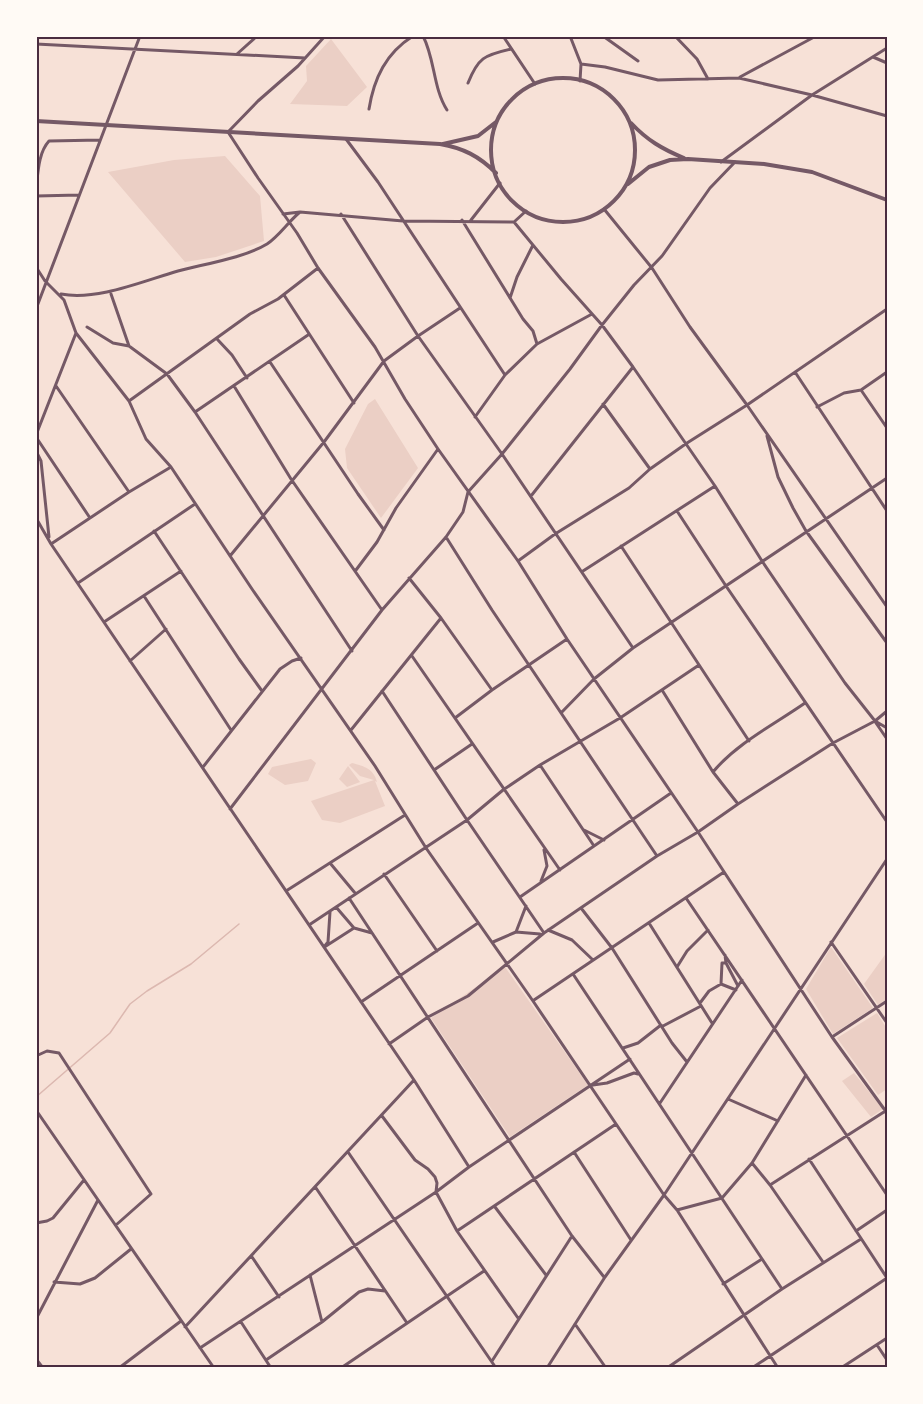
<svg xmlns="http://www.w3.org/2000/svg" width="923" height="1404" font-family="'Noto Serif',serif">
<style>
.green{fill:#ebcfc5}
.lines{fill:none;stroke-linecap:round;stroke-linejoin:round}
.stream{stroke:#dcb8b0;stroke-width:1.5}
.minor{stroke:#755966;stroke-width:3}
.tertiary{stroke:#755966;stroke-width:4}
.neatline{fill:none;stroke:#4a2c40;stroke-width:2}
</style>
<rect width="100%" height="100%" fill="#f7e1d7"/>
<path class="green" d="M331,39L367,87L347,106L290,104L307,81L306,66Z
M225,156L260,196L264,241L216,257L185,262L108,172L174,160Z
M375,399L418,468L381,518L347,468L345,449L368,404Z
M311,759L316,763L308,781L285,785L268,774L272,767Z
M352,763C364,766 374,769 377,782L375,781L385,806L340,823L322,820L311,801L374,780L360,776L349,765Z
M348,766L360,782L347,787L339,779Z
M831,947L873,1008L833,1034L806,989Z
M887,952V999L878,1005L864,984Z
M505,967L588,1085L510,1137L431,1018Z
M877,1013L887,1029V1089L878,1095L837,1038Z
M854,1073L883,1109L871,1117L842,1081Z"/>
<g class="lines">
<path class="stream" d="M36,1097L110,1033L130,1004L147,991L191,964L239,924"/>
<path class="minor" d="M325,36L298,66L258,101L228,132L258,178L297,233L318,268L375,347L405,399L438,449L518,561L567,639L698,832L832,1037L887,1113
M423,36C435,59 433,88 447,110
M503,36L535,84
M570,36L581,64L605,67L658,80L739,78L812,95L887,116
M603,36L638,61
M675,36L697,59L708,79
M36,44L305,58
M237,54L257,36
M873,57L887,63
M740,77L816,36
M580,81L581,64
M468,83C478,58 484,55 511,49
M369,109C374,78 386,53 413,36
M346,139L378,182L505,375
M721,162L812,95L887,48
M36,189C38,174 38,153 49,141L100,140
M36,196L79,195
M604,209L652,268L690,327L747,405L887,607
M283,214L300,212L403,221L514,222L526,211
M341,214L418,336L502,454L633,648
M462,220L523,319L533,331L537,344
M471,220L500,183
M514,222L561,279L602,325L633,367L715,486L762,561L845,683L875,721L887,728
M36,267L45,281L64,300L76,333L129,401L146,439L171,467L252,589L375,766L426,848L533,1001L664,1195L677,1210L778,1368
M61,294C97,301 143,281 178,271C204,264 244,258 267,244C279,236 288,222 300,212
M111,294L129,346
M284,295L354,403
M510,298L517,277L533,245
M36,309L140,36
M87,327L113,343L129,346L167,374L195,412L352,651
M217,339L232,355L247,378
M270,362L358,494L384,530
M795,372L887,511
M56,386L129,492
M234,386L291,479L382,610
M861,390L887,428
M129,401L250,314L278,299L318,268
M603,404L650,469
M817,407L844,393L861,390L887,372
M195,412L308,335
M475,417L505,375L537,344L592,314
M36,435L76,333
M767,436L778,477L793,508L806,531L887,643
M36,437L90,518
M36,451L41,461L49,537
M531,496L633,367
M677,511L726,586L887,822
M36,518L51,544L414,1080L469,1167
M154,531L239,659L262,691
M446,537L492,610L657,856
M51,544L129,492L171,467
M621,546L749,741
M230,556L324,442L384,361L418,336L460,308
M518,561L555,534L629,488L650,469L687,443L747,405L887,309
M356,570L377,542L396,508L438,449
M583,571L715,486
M409,578L441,618L492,690
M78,583L195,504
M144,596L231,730
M104,622L181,571
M412,656L560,870
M130,661L166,629
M662,690L713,772L738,804
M382,691L467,820L544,933
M561,713L594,679L633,648L887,478
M455,718L492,690L567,639
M876,723L887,739
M351,730L441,618
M540,765L594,846
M203,767L280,669L292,661L301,658
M434,770L472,744
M713,772C737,743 775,724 805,703
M230,809L382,610L446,537L463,512L468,492L502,454L570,369L602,325L634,285L662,256L710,188L735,162
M584,830L604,840
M330,863L355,893
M384,874L437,951
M541,881L547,866L544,850
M286,891L405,815
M520,897L671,793
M349,898L572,1236L604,1277
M686,898L887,1195
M336,907L354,928L372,933
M581,908L612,948L672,1043L687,1062
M649,923L712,1023
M309,925L467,820L503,790L540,765L620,718L699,665
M548,930L572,940L593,960
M516,932L526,906
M493,942L516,932L540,934
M831,942L887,1023
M326,946L354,928
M324,947L328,942L330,912
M726,963L738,986
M677,967L687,951L708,930
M573,974L782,1289
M721,984L722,963H726L725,955
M534,1000L724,872
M361,1002L478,923
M700,1003L709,991L721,984L736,990
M663,1026L701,1006
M832,1037L887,1001
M389,1044L428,1017L468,996L544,933L657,856L698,832L738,804L833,743L875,721L887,711
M623,1048L638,1043L661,1025
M36,1056L47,1051L59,1053L151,1194L116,1225
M593,1085L607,1083L634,1073L638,1074
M728,1099L778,1121
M660,1103L742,980
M36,1110L214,1368
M382,1116L415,1160L428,1169L435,1177L437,1183L436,1192L457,1231L518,1318
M348,1152L496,1368
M574,1152L631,1240
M809,1159L887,1278
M752,1163L770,1185L823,1262
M770,1185L887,1110
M316,1188L407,1323
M495,1207L546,1275
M677,1210L722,1198L752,1163L806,1075
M36,1223L47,1221L53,1218L84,1180
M457,1231L616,1124
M856,1231L887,1210
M252,1257L279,1297
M310,1275L322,1322
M54,1282L80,1284L95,1278L131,1249
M723,1284L762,1259
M36,1319L98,1200
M241,1322L271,1368
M575,1324L606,1368
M185,1327L414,1080
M877,1345L887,1360
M200,1348L436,1192L469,1167L630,1059
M36,1359L43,1368
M266,1360L322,1322L359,1292L368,1289L385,1291
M492,1361L572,1236
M119,1368L181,1321
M341,1368L484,1271
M547,1368L605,1277L664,1195L887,859
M667,1368L782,1289L861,1239
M752,1368L887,1278
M841,1368L887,1338"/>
<path class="tertiary" d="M491 150a72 72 0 1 1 144 0a72 72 0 1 1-144 0Z
M36,121L440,144C463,148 479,156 496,173
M631,123C647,140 662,149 684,158
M443,144L478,136L496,122
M628,184L649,167L670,160L688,159L764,164L812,172L887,200"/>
</g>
<rect width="923" height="1404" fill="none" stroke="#fffaf5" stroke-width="75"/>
<rect x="38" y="38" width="848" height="1328" class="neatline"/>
</svg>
